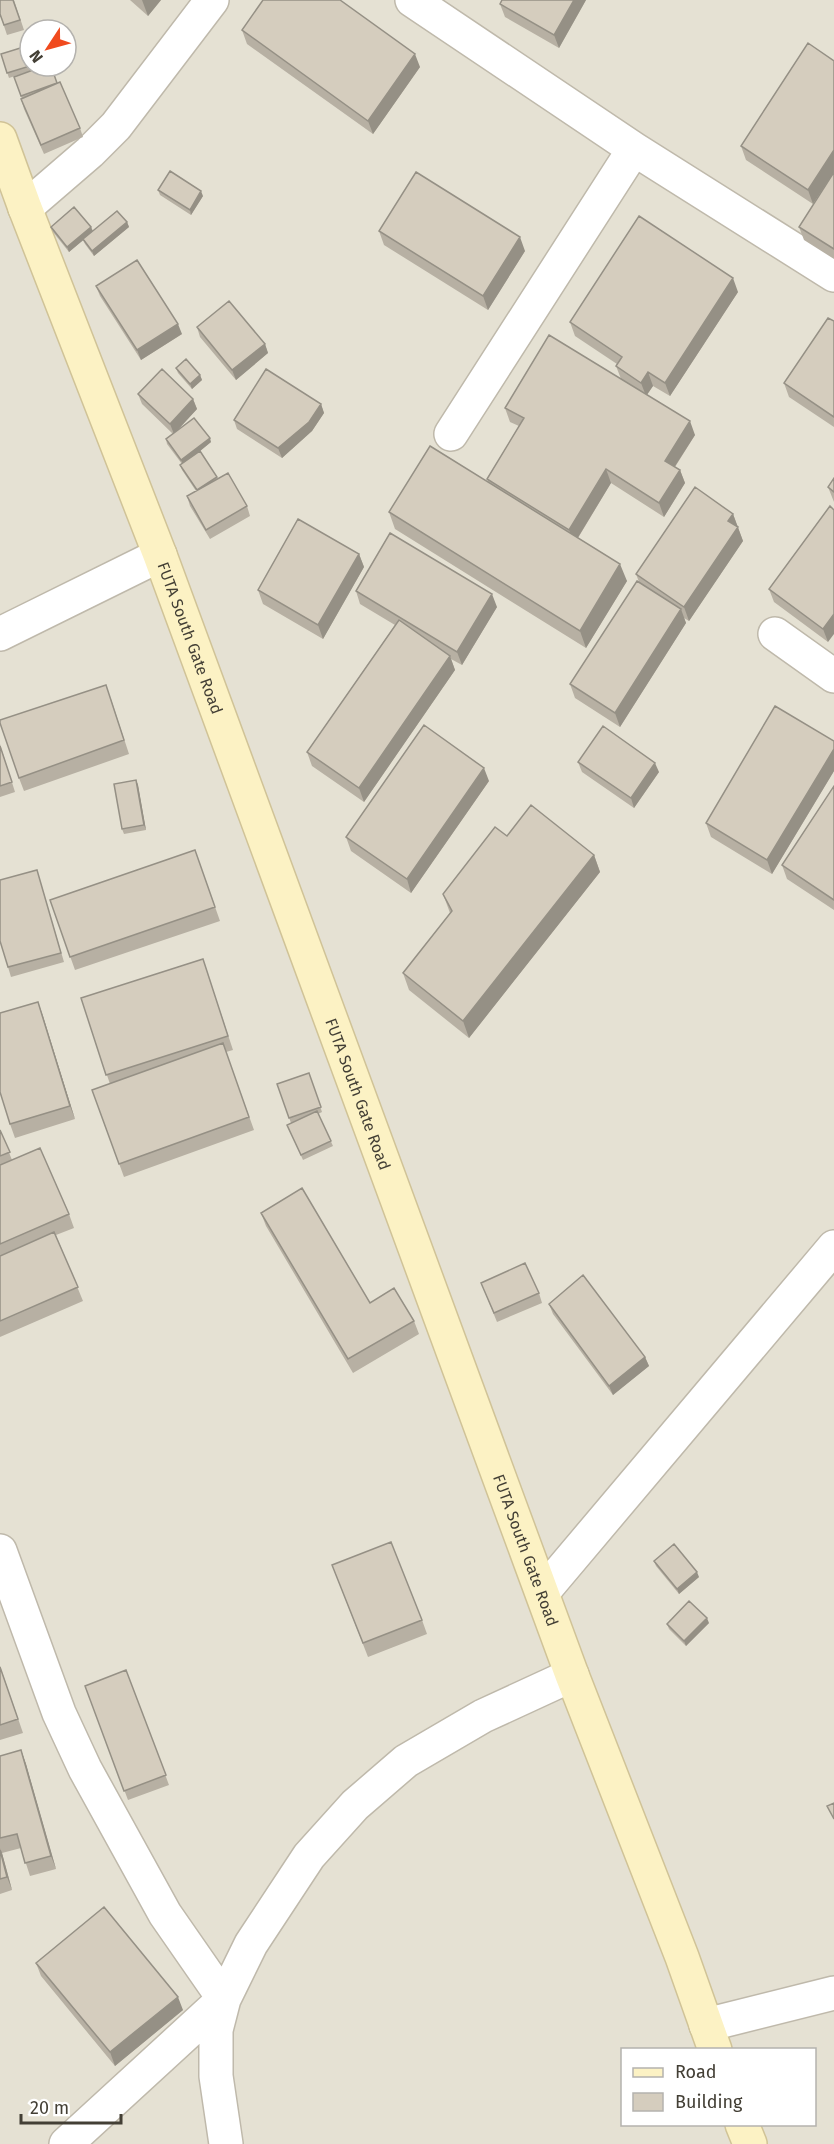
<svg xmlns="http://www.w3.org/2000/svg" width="834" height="2144" font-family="'Fira Sans',sans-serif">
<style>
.residential{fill:#e5e1d3;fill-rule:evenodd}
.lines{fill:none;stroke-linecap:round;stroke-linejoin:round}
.minor-casing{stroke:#bfb9ab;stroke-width:36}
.secondary-casing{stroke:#d0c397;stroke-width:36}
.minor{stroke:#fff;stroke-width:33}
.secondary{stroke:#fcf2c4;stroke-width:33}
.wall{fill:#b7b0a3}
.shaded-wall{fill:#959085}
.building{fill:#d5cdbe;stroke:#959085;stroke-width:1.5}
.labels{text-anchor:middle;stroke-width:4.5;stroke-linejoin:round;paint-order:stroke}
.street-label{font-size:16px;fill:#433f35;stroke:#fff}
</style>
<rect width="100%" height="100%" fill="#f1eee5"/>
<path class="residential" d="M0,0H834V2144H0ZM30,30H66V66H30ZM622,2050H814V2124H622Z"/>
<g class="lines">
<g class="minor-casing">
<path id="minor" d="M412,0L634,149L834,275
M25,208L90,152L116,126L212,0
M451,434L634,149
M0,634L160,555
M775,634L834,676
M0,1551L59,1713L85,1769L165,1914L224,1999
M543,1592L834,1247
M706,2025L834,1993
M66,2144L224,1999
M226,2144L216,2076V2030L224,1999L251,1944L309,1856L355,1805L406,1761L483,1716L572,1675"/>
</g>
<g class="secondary-casing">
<g id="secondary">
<path id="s1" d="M0,139L25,208L160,555L572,1675L682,1957L715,2050"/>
<path d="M742,2124L750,2144"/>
</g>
</g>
<use href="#minor" class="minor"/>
<use href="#secondary" class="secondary"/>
</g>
<path class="wall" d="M0,0H14L24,30L7,35L1,17H0Z
M130,0H161L148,16Z
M502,0H586L559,48L505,17L500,4Z
M242,30L420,67L373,134L247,44Z
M808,43L813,204L746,160L741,146Z
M1,54L30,66H51L57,83L80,128L83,137L44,154L24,109L21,99H22L14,77L30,71L9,78Z
M834,172V259L804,240L799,227Z
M158,190L203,196L191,215L160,195Z
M127,222L129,227L94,256L85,244L83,240L69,252L53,232L51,227H91L93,231Z
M379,231L525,251L488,310L384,245Z
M96,286L182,334L141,360L100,296Z
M738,292L670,396L653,386L647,395L695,435L675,467L680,470L685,483L664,517L611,483L578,538L627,581L586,648L395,529L389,512L488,482L487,479L519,426L510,422L505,408L621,379L616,366L617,364L575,336L570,322Z
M834,321V427L789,397L784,383Z
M197,327L265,344L268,353L236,380L200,337Z
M176,368L200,375L202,380L192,389L178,373Z
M138,394L193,399L197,409L175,433L211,442L200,451L218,479L247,506L250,516L210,539L190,506L187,496L196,491L182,470L180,465L182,464L167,444L166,439L173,434L142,404Z
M321,404L324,413L312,431L282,458L237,429L234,420Z
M834,478V502L828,487Z
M830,506L828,642L774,602L769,589Z
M733,514L743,541L689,621L684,618L686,623L620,727L575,698L570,684L639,582L636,574Z
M359,554L364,567L323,639L263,604L258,590Z
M356,591L497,607L462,665L451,659L455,670L364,802L312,766L307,752L395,625L360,604Z
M111,699L129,754L24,791L19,778Z
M834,741V771L772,874L711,837L706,823Z
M0,744L15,792L0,797Z
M578,762L659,772L634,808L582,772Z
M136,780L138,785L146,830L124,834L122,829Z
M489,781L411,893L351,851L346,837Z
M834,786V910L787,879L782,865Z
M195,850L220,921L75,970L50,900Z
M594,855L600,872L469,1038L409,990L403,973L450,913L443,894Z
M40,880L64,962L11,977L8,967Z
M203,959L233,1050L226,1052L254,1130L124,1177L92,1090L110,1084L81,998Z
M38,1002L75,1119L15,1138L10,1124Z
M309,1073L322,1112L318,1114L333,1146L303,1160L287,1125L291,1123L277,1084Z
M0,1130L12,1160L69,1214L74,1228L56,1235L83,1301L0,1337Z
M261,1213L370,1303L414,1321L419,1334L353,1373L266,1226Z
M481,1283L539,1293L542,1303L497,1322Z
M549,1304L645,1357L649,1366L613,1395L553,1314Z
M654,1561L699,1577L679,1594L656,1566Z
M332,1565L422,1620L427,1634L368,1657Z
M709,1623L686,1646L669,1629L667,1624Z
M0,1666L23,1733L0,1740Z
M126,1670L169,1785L128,1800L85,1686Z
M21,1750L26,1764L56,1869L30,1876L21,1848L2,1853L12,1890L0,1894V1756Z
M36,1963L183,2010L115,2066L41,1976Z"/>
<path class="shaded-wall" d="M142,0H161L148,16Z
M574,0H586L559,48L554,35Z
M415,54L420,67L373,134L368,121Z
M834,150V172L813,204L808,190Z
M201,191L203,196L191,215L190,210Z
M127,222L129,227L94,256L92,251Z
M91,227L93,232L69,252L67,247Z
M520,237L525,251L488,310L483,296Z
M733,278L738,292L670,396L665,383Z
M178,324L182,334L141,360L137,350Z
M265,344L268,353L236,380L232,370Z
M648,372L653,386L646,396L641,383Z
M200,375L202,380L192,389L190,384Z
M193,399L197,409L174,434L170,424Z
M321,404L324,413L312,431L282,458L278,448Z
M690,421L695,435L670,474L665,461Z
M210,438L211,442L183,465L181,460Z
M606,469L611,483L574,544L569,530Z
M680,470L685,483L664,517L659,503Z
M733,514L743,541L689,621L684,607L728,521Z
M359,554L364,567L323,639L318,625Z
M620,564L627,581L586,648L580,631Z
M492,594L497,607L462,665L457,652Z
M681,609L686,623L620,727L615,713Z
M834,614V634L828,642L823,629Z
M450,656L455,670L364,802L359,788Z
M834,749V771L772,874L767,860Z
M655,763L659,772L634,808L631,798Z
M484,768L489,781L411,893L407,879Z
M136,780L138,785L146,830L144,825Z
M594,855L600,872L469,1038L463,1021Z
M38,1002L43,1016L75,1119L70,1106Z
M645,1357L649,1366L613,1395L609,1386Z
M697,1572L699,1577L679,1594L677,1589Z
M707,1618L709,1623L686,1646L684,1641Z
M21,1750L26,1764L56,1869L51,1856Z
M0,1848L2,1853L12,1890L7,1877Z
M178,1997L183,2010L115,2066L110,2052Z"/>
<path class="building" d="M0,0H13L20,20L4,25L0,14Z
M263,0H340L415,54L368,121L242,30Z
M502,0H574L554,35L500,4Z
M808,43L834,61V150L808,190L741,146Z
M30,45V66L7,73L1,54Z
M44,66H51L57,83L21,96L14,77Z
M60,82L80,128L41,145L21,99Z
M170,171L201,191L190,210L158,190Z
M416,172L520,237L483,296L379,231Z
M834,172V249L799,227Z
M74,207L91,227L67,247L51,227Z
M117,211L127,222L92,251L83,239Z
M639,216L733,278L665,383L648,372L641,383L616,366L622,357L570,322Z
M137,260L178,324L137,350L96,286Z
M229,301L265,344L232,370L197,327Z
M828,318L834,321V417L784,383Z
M549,335L690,421L665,461L680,470L659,503L606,469L569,530L487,479L524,418L505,408Z
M186,359L200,375L190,384L176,368Z
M162,369L193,399L170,424L138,394Z
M266,369L321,404L309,422L278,448L234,420Z
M194,418L210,438L181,460L166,439Z
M430,446L620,564L580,631L389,512Z
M200,451L217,477L197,490L180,465Z
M228,473L247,506L206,530L187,496Z
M834,478V492L828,487Z
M695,487L733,514L728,521L738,527L684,607L636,574Z
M830,506L834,510V614L823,629L769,589Z
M298,519L359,554L318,625L258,590Z
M390,533L492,594L457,652L356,591Z
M637,581L681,609L615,713L570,684Z
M399,620L450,656L359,788L307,752Z
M106,685L124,740L19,778L0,723V720Z
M775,706L834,741V749L767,860L706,823Z
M424,725L484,768L407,879L346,837Z
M603,726L655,763L631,798L578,762Z
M0,746L12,782L0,786Z
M136,780L144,825L122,829L114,784Z
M834,786V900L782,865Z
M531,805L594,855L463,1021L403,973L452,911L443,894L495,827L507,836Z
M195,850L215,907L70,957L50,900Z
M37,870L61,953L8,967L0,941V880Z
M203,959L228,1036L106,1075L81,998Z
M38,1002L70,1106L10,1124L0,1092V1013Z
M223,1043L249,1117L119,1164L92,1090Z
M309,1073L321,1107L289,1118L277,1084Z
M317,1111L331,1141L301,1155L287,1125Z
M0,1130L10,1152L0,1156Z
M40,1148L69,1214L0,1244V1165Z
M302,1188L370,1303L394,1288L414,1321L348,1359L261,1213Z
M54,1232L78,1287L0,1321V1256Z
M525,1263L539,1293L494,1313L481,1283Z
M583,1275L645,1357L609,1386L549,1304Z
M391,1542L422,1620L363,1643L332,1565Z
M674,1544L697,1572L677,1589L654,1561Z
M689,1601L707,1618L684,1641L667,1624Z
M0,1667L18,1719L0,1725Z
M126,1670L166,1775L124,1791L85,1686Z
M21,1750L51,1856L25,1863L17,1834L0,1838V1756Z
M834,1803V1819L827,1806Z
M0,1850L7,1877L0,1879Z
M104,1907L178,1997L110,2052L36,1963Z"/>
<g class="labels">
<g class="street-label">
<text dy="6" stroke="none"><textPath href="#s1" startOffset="534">FUTA South Gate Road</textPath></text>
<text dy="6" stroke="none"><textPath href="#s1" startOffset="1020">FUTA South Gate Road</textPath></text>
<text dy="6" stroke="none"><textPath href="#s1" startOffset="1506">FUTA South Gate Road</textPath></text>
</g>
</g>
<rect x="621" y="2048" width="195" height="78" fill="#ffffff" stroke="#b4b2ae" stroke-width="1.5"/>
<rect x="633" y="2068" width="30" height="9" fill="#fcf2c4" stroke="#b4b2ae" stroke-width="1.5"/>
<text x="675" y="2078" font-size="18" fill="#433f35">Road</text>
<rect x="633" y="2093" width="30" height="18" fill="#d5cdbe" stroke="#b4b2ae" stroke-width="1.5"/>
<text x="675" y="2108" font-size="18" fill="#433f35">Building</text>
<g transform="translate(48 48) rotate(234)"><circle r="28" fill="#ffffff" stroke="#b4b2ae" stroke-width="1.5"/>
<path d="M0-4.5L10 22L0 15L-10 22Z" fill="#f04a1e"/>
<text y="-9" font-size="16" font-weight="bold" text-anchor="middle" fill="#433f35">N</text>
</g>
<path d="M21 2114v9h100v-9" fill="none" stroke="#433f35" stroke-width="3"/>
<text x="30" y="2114" font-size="18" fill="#433f35" stroke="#ffffff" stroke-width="4.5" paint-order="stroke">20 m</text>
</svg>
